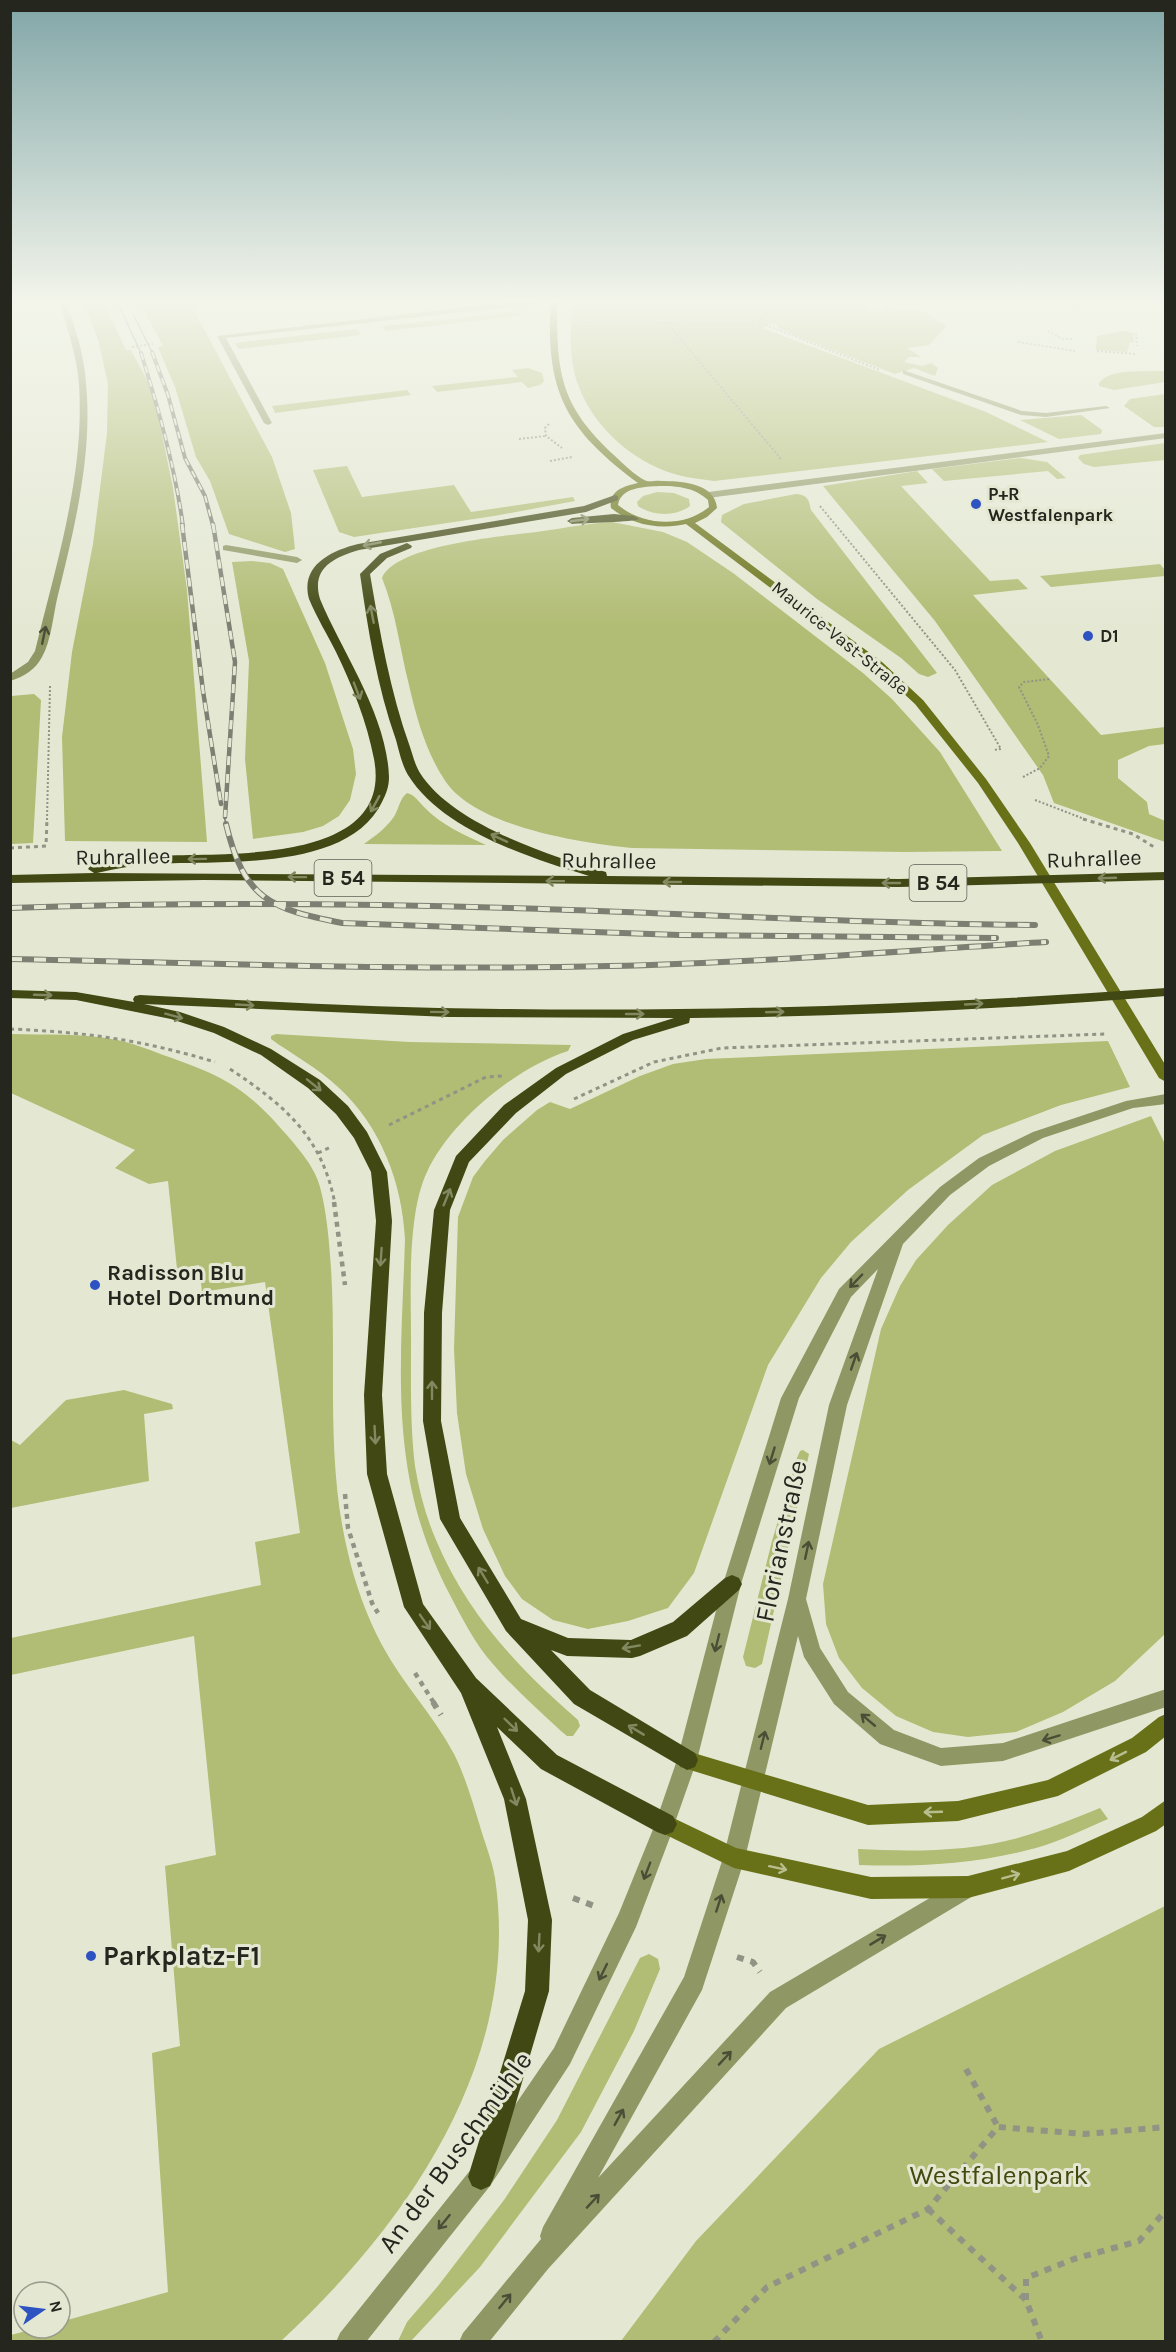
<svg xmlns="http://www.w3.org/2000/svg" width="1176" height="2352" font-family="Karla,sans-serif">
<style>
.green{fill:#b1bc74}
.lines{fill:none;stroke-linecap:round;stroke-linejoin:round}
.path-far3{stroke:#919384;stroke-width:2;stroke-dasharray:2 2;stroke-linecap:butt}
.path-far2{stroke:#919384;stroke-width:3;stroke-dasharray:4 4;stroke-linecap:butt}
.path-far1{stroke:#919384;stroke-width:4.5;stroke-dasharray:5 5;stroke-linecap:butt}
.path{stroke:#919384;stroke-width:6;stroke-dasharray:7 7;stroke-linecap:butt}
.service{fill:#8f9864;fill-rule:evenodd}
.minor{fill:#8f9864;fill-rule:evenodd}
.tertiary{fill:#8f9864;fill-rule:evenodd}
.secondary{fill:#687117;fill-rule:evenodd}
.trunk{fill:#414813;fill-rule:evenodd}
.tram{stroke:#7c7f71;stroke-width:1.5}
.rail-far2-casing{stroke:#7c7f71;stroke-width:4}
.rail-far1-casing{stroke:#7c7f71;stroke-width:4.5}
.rail-casing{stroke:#7c7f71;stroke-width:6}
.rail-far2{stroke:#e4e8d3;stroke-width:2;stroke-dasharray:7;stroke-linecap:butt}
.rail-far1{stroke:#e4e8d3;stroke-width:3;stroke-dasharray:9;stroke-linecap:butt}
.rail{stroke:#e4e8d3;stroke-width:4;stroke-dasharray:12;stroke-linecap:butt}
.oneway{stroke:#828860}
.oneway2{stroke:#4a4e36}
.oneway3{stroke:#b9be91}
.poi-dot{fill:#2d53c2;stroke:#e4e8d3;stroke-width:2}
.labels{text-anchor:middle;stroke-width:6;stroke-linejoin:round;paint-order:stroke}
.far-poi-label{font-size:18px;font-weight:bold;fill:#25261e;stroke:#e4e8d3;text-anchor:start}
.far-street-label{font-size:18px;fill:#25261e;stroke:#e4e8d3}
.shield{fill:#e4e8d3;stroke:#5e6054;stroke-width:1.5}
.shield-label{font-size:21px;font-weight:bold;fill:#25261e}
.street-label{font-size:22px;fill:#25261e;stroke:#e4e8d3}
.poi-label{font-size:22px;font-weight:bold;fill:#25261e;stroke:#e4e8d3;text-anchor:start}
.near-street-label{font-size:27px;fill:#25261e;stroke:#e4e8d3}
.near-poi-label{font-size:27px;font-weight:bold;fill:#25261e;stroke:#e4e8d3;text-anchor:start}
.near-park-label{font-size:27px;fill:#43490f;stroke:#e4e8d3}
</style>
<rect width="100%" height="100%" fill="#e4e8d3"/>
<path class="green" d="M82,299H102L126,350H131L153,391L173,488L187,590L207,842L65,841L62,737L72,652L93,544L107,433L108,384L99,343Z
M138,299H188L272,457L291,513L295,549L285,552L229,534L210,481L196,457L175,387L158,347L163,346Z
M572,299H803L807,301L820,299H855L861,303L872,304L866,310L882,312L887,307L924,312L947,326L929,345L907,348L921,357H909L904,362L922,366L931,363L938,368L935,376L914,368L895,374L796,336L779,328L774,323L762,328L986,412L1048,442L714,481C702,479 689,478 678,475C626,461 578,413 572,359C569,339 572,318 572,299Z
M517,312L521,316L386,331L382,326Z
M357,329L361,335L239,349L234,343Z
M1124,331L1133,333L1134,342H1130L1127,352L1096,350L1097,336Z
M528,368L542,373L544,381L540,385L528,388L522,382L437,392L432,386L518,377L512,370Z
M1147,371H1165V382L1114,390L1099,386V383C1109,370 1132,372 1147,371Z
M407,390L411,395L275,413L272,406Z
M1165,394V427H1154L1124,406L1130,399Z
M1081,415L1102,430L1101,434L1059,439L1020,420Z
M1165,443V460L1094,467L1084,464L1078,458L1080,455Z
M1021,458L1047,462L1066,478L1057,479L1048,471L944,481L932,469Z
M347,466L362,497L454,485L471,512L573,497L575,501L494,516L354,537L339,532L313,470Z
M917,471L928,483L901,486L990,581L1018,579L1028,589L973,595L1101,735L1165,727V744L1149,746L1118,760V778L1147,802L1149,814L1165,821V842L1054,803L1043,775L935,621L823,486Z
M657,492L674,493L689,499L690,506C676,517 652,516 638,506L637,502L643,496Z
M796,494C808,495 809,500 811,510L937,673L928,677L919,674L901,658L817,599L721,522L722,515L744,504Z
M612,522L663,532L687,542L733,573L863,673L892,699L940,752L1002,851L904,852L633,848C582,843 473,827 444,779C426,752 416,716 409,685C400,650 396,612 382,578C396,544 508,536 543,531C566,528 589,523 612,522Z
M252,561L270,563L283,569L325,663L353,749L356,774L350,800L339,816L323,826L303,832L253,839L245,759L249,661L232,562Z
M1160,564L1165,570V576L1051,587L1040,576Z
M34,694L41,700L33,843L11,844V696Z
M407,793C415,795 419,802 425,808C441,825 465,835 486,845L364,844C375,836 385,829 393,818C399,810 399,799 407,793Z
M11,1034C45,1035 82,1033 117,1040C132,1043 148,1049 163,1055C219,1074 246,1087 285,1133C298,1148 315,1167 320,1187C327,1213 329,1241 331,1268C337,1363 325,1459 348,1553C355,1584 367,1617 382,1645C402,1683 434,1716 454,1754C465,1776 472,1800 479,1823C484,1841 492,1860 495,1878C522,2060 408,2224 281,2341H11V2335L37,2328H60V2322L168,2292L152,2053L180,2046L165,1866L216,1855L194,1636L11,1675V1638L261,1585L255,1542L300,1533L265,1282L202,1292L199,1265L177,1269L168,1181L149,1184L115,1168L135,1150L11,1093Z
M276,1034L409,1042L571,1045L568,1051C515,1068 450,1122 427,1172C407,1214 411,1292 411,1339C411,1381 410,1424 415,1466C419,1491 426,1517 436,1540C467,1614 519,1669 578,1720L580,1726L573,1736H567L561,1731C536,1708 509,1684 487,1657C472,1638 461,1616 450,1595C387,1475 401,1369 405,1239C402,1183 381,1126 338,1087C318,1068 293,1055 271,1039V1036Z
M1108,1041L1130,1087L1061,1105L983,1135L908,1190L851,1242L821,1278L768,1365L694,1573L668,1608L628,1621L588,1629L553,1620L522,1599L505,1576L483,1529L466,1474L457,1413L454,1349L458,1217L473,1177L485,1161L503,1140L537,1110L550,1102L570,1109L640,1076L673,1064L706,1059Z
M1151,1116L1166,1146L1165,1634L1115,1681L1063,1712L1016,1732L968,1737L933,1732L896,1716L862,1688L839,1658L826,1624L823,1584L881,1329L900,1286L916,1260L948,1225L992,1185L1055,1151Z
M124,1390L172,1404L173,1409L144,1414L149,1481L11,1508V1440L20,1445L66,1400Z
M803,1450L809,1454L762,1664L755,1668L746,1666L743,1657L772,1541L797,1458L800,1451Z
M1100,1808L1108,1819C1085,1829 1060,1841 1036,1848C977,1864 919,1867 859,1865L858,1849C914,1852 977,1852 1031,1834C1054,1827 1077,1817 1100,1808Z
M1165,1906V2341H621L696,2241L879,2049Z
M649,1954L658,1959L660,1969L634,2031L581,2132L480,2267L411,2341H398L407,2322L438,2286L504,2200L557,2120L640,1958Z"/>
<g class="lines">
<path class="path-far3" d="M651,299L668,324L781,459
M1091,299L1094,300
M1030,303L1043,305L1049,301L1082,306
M581,322L746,324L766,317L769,299
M758,322L880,370
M1048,331L1062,339H1072
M1136,333L1137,346
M1018,342L1075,351
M132,347L153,344
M1097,351L1136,354
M549,424L545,428L546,436L562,448
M519,439L546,436
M550,461L572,457
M820,506L955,670L1001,749L994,750
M1023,777L1040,768L1049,756L1038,725L1019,687L1024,682L1050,679
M1035,800L1087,820
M47,820L50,686"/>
<path class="path-far2" d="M1083,819L1133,834L1154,847
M10,848L46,846L47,819
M10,1029C86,1032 142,1040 215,1062
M230,1069C284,1105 322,1136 335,1204
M574,1099L654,1062L722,1048L1105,1034
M389,1125L486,1077L502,1076
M318,1153L331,1147"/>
<path class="path-far1" d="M334,1202L345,1285
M345,1494L348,1528L372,1603L378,1613
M415,1673L434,1703"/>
<path class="path" d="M433,1702L441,1715
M573,1898L597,1907
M737,1957L753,1962L760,1972
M966,2069L998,2127
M928,2209L1026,2300L1042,2342
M1026,2300V2278L1074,2259L1139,2241L1166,2210
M714,2342L767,2287L928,2209L998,2127L1085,2134L1166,2127"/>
<path class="service" d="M528,300H554L557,302L226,338L272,423L268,425L264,423L217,336Z
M903,370L1022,411L1046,413L1106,406L1110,408L1046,417L1021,415L903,374Z
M226,545L297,557L302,560L297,563L223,550V546Z"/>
<path class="minor" d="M59,299H65C75,327 84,353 86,383C93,455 74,530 57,599C53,617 51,641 42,657C36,669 24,677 10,681V674L28,662L35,651C56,565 85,474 79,384C77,354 66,327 59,299Z
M1166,433V438L708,498L704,495L708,492Z
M665,1814L672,1817L675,1824L636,1927L570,2064L490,2186L366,2342H336L340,2333L472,2168L554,2048L619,1913L658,1817Z
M734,1848L742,1851L745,1858L702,1990L598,2178L770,1992L957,1882L965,1878L973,1882L976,1889L973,1896L786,2008L548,2269L489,2342H459L463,2333L541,2239L540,2236L543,2227L684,1977L723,1858L726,1851Z"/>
<path class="tertiary" d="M1166,1094V1104L1133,1108L1043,1138L989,1166L950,1195L903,1244L847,1405L806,1599L820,1648L848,1692L894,1730L941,1748L1003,1743L1166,1689V1707L1003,1761L941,1766L880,1744L834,1704L804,1657L798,1636L745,1858L742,1865L734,1868L726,1865L723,1858L788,1599L829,1405L878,1269L851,1297L799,1398L741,1584L697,1760L672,1831L665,1834L658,1831L655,1824L677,1760L723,1584L781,1398L839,1289L940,1187L979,1158L1033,1132L1126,1101Z"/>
<path class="secondary" d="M551,299H557C557,371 558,404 615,456C621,462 639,479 647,481C651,482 657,480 661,481C682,481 715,483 717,508L707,517L695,523L882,662L923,700L986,779L1030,843L1166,1066V1082L1159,1078L1018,843L978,783L915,704L874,666L686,524C660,530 631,525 611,508C608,491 624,486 638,483C564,428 545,390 551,299ZM659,486C677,486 694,487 708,500L709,507C684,528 643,526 618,505C621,487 644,487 659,486Z
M1166,1714V1736L1146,1752L1058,1796L958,1821L868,1825L687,1769L680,1767L677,1760L680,1753L687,1751L868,1805L958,1801L1048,1780L1132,1738L1159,1717Z
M1166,1800V1824L1156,1831L1069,1871L968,1898L871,1899L734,1868L658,1831L655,1824L658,1817L665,1814L736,1848L871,1877L968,1876L1067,1851L1142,1817Z"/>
<path class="trunk" d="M615,495L618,496V500L586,512L359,550C333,558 311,568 320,599C343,654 387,715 389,777C389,787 386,794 382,802C348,873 217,860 151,864C133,865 115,869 97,873L589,876C530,858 442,830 408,775C402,765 399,751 396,740C377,686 368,630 360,574L380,554L407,543L412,546L411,548L387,558L370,574C380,633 390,691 410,747C413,756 415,765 420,773C452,824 550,856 606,872L607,876L899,879L1166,872V880L899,887L204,880L10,883V875L94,873L88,869L90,866C109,861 129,857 149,856C214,852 395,868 374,759C367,722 352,685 336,652C327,634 317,618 309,599C300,566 330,551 358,544L584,506Z
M614,514L634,516L639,519C635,522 583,523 572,524L567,521L572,518Z
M1166,988V996C1007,1009 849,1017 690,1018L689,1023L633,1040L566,1074L516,1113L469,1162L450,1210L442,1313L441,1421L460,1518L521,1619L568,1638L631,1640L673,1622L725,1578L732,1575L739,1578L742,1584L739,1590L687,1636L640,1656L632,1658L567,1656L551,1650L590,1690L695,1753L698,1760L695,1767L687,1770L574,1704L506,1631L440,1519L423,1421L424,1313L434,1210L456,1156L504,1105L556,1068L623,1034L674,1018L449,1017L144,1004L180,1012L224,1027L271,1049L320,1080L348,1106L367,1132L387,1172L392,1221L382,1395L387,1474L423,1604L476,1678L557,1755L673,1816L677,1824L673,1832L665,1835L657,1832L541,1769L497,1727L526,1799L552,1920L549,1991L494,2177L490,2186L481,2190L472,2186L468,2177L525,1991L528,1920L504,1799L461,1693L404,1607L367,1474L364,1395L376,1221L371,1172L354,1138L336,1114L308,1088L261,1055L214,1033L171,1019L76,1000L10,998V990L76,992L134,1002L133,999L135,996L140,995C260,1001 380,1008 501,1009C723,1012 944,1004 1166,988Z"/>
<path class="tram" d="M116,299L141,353
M133,314L152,352
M224,816L226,824"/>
<g class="rail-far2-casing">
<path id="rail-far2" d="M152,352L168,395L185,458L205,496L213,526
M141,353C159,410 175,467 183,526"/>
</g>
<g class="rail-far1-casing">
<path id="rail-far1" d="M182,524L203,691L221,804
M213,524L235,662L225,817"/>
</g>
<g class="rail-casing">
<path id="rail" d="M226,824C244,899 270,909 342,923L679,935L996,938
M10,908C177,902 343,903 510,908C685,913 860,924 1035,925
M10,959C210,963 409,971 609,966C755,963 900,951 1046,942"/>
</g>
<use href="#rail-far2" class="rail-far2"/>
<use href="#rail-far1" class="rail-far1"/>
<use href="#rail" class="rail"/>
</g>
<defs><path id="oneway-shaft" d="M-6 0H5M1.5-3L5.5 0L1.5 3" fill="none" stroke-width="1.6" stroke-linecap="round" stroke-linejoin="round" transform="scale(1.5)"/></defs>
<g class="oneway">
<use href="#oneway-shaft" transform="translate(580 520) rotate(-8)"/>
<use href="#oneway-shaft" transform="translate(372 544) rotate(169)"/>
<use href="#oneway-shaft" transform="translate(372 614) rotate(-101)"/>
<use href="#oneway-shaft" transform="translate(357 691) rotate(69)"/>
<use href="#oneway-shaft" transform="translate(375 804) rotate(119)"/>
<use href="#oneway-shaft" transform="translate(499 838) rotate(-155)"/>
<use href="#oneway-shaft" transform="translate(197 859) rotate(179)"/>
<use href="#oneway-shaft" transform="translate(297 877) rotate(-179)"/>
<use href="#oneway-shaft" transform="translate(1107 878) rotate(178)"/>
<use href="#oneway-shaft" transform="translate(555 881) rotate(-179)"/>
<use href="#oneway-shaft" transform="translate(672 882) rotate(-180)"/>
<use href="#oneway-shaft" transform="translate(891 883) rotate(-180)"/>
<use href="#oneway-shaft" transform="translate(43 995) rotate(2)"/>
<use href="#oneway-shaft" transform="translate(974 1004) rotate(-3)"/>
<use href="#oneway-shaft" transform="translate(245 1005) rotate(3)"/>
<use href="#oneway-shaft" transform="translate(440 1012) rotate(1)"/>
<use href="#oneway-shaft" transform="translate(775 1012) rotate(-2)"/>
<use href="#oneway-shaft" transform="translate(635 1014)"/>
<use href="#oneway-shaft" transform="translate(174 1016) rotate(15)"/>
<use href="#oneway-shaft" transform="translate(314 1085) rotate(39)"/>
<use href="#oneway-shaft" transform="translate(447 1197) rotate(-68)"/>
<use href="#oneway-shaft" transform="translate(381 1257) rotate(94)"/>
<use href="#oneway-shaft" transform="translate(432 1390) rotate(-90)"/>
<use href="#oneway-shaft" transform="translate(375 1435) rotate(87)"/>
<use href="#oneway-shaft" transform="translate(483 1575) rotate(-121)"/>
<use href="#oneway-shaft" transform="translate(425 1622) rotate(55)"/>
<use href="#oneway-shaft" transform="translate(631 1647) rotate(170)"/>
<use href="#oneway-shaft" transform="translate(511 1725) rotate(44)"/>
<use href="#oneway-shaft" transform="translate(636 1730) rotate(-149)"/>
<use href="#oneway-shaft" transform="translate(514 1797) rotate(72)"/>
<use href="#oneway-shaft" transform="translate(539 1943) rotate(93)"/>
</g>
<g class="oneway2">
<use href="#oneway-shaft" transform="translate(44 635) rotate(-78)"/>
<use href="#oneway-shaft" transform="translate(856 1281) rotate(134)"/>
<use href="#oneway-shaft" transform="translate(854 1361) rotate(-71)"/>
<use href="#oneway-shaft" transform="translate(772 1456) rotate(107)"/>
<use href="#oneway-shaft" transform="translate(807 1550) rotate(-78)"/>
<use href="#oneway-shaft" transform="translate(717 1643) rotate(104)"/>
<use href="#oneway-shaft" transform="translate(868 1720) rotate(-140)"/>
<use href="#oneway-shaft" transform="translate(1051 1738) rotate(163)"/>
<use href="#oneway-shaft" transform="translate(763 1740) rotate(-76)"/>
<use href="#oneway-shaft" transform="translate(647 1871) rotate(111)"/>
<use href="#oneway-shaft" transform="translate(719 1903) rotate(-72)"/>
<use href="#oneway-shaft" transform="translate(878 1940) rotate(-31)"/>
<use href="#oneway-shaft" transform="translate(603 1972) rotate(116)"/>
<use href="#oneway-shaft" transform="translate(725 2058) rotate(-47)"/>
<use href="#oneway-shaft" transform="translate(619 2117) rotate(-61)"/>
<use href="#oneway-shaft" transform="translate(593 2201) rotate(-47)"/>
<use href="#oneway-shaft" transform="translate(444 2222) rotate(129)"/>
<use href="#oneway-shaft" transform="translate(505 2301) rotate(-51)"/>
</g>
<g class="oneway3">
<use href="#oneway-shaft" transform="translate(1118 1756) rotate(153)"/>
<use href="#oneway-shaft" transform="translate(933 1812) rotate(178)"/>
<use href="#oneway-shaft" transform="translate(778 1868) rotate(12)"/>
<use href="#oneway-shaft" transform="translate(1011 1876) rotate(-15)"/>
</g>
<linearGradient id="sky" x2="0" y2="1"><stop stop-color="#81a6a7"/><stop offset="0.48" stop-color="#f3f5eb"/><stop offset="1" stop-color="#f3f5eb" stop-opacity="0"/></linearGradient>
<rect width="1176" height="628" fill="url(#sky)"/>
<g class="poi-dot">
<circle cx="976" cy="504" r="6"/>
<circle cx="1088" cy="636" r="6"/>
<circle cx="95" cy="1285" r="6"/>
<circle cx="91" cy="1956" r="6"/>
</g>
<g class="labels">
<g class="far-poi-label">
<text x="988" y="500">P+R<tspan x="988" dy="21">Westfalenpark</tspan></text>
<text x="1100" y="642">D1</text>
</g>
<g class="far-street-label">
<text transform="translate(840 638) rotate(39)" y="6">Maurice-Vast-Straße</text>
</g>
<g class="shield">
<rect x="314.5" y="860" width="57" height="36" rx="4.5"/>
<rect x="909.5" y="865" width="57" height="36" rx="4.5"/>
</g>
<g class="shield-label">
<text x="343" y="885">B 54</text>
<text x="938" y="890">B 54</text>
</g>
<g class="street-label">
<text transform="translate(123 856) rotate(-1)" y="8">Ruhrallee</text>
<text transform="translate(1094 858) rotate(-2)" y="8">Ruhrallee</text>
<text transform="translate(609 860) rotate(1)" y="8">Ruhrallee</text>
</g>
<g class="poi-label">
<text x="107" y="1280">Radisson Blu<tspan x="107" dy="25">Hotel Dortmund</tspan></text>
</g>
<g class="near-street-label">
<text transform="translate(781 1541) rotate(-78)" y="9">Florianstraße</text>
<text transform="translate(455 2152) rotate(-54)" y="9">An der Buschmühle</text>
</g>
<g class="near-poi-label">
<text x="103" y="1965">Parkplatz-F1</text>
</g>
<g class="near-park-label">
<text x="999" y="2184">Westfalenpark</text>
</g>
</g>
<rect width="1176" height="2352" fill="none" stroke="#25261e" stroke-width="24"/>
<g transform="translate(42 2310) rotate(76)"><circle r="28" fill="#e4e8d3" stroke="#989a8b" stroke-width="1.5"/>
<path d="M0-4.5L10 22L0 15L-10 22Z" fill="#2d53c2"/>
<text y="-9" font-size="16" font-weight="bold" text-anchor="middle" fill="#25261e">N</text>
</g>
</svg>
